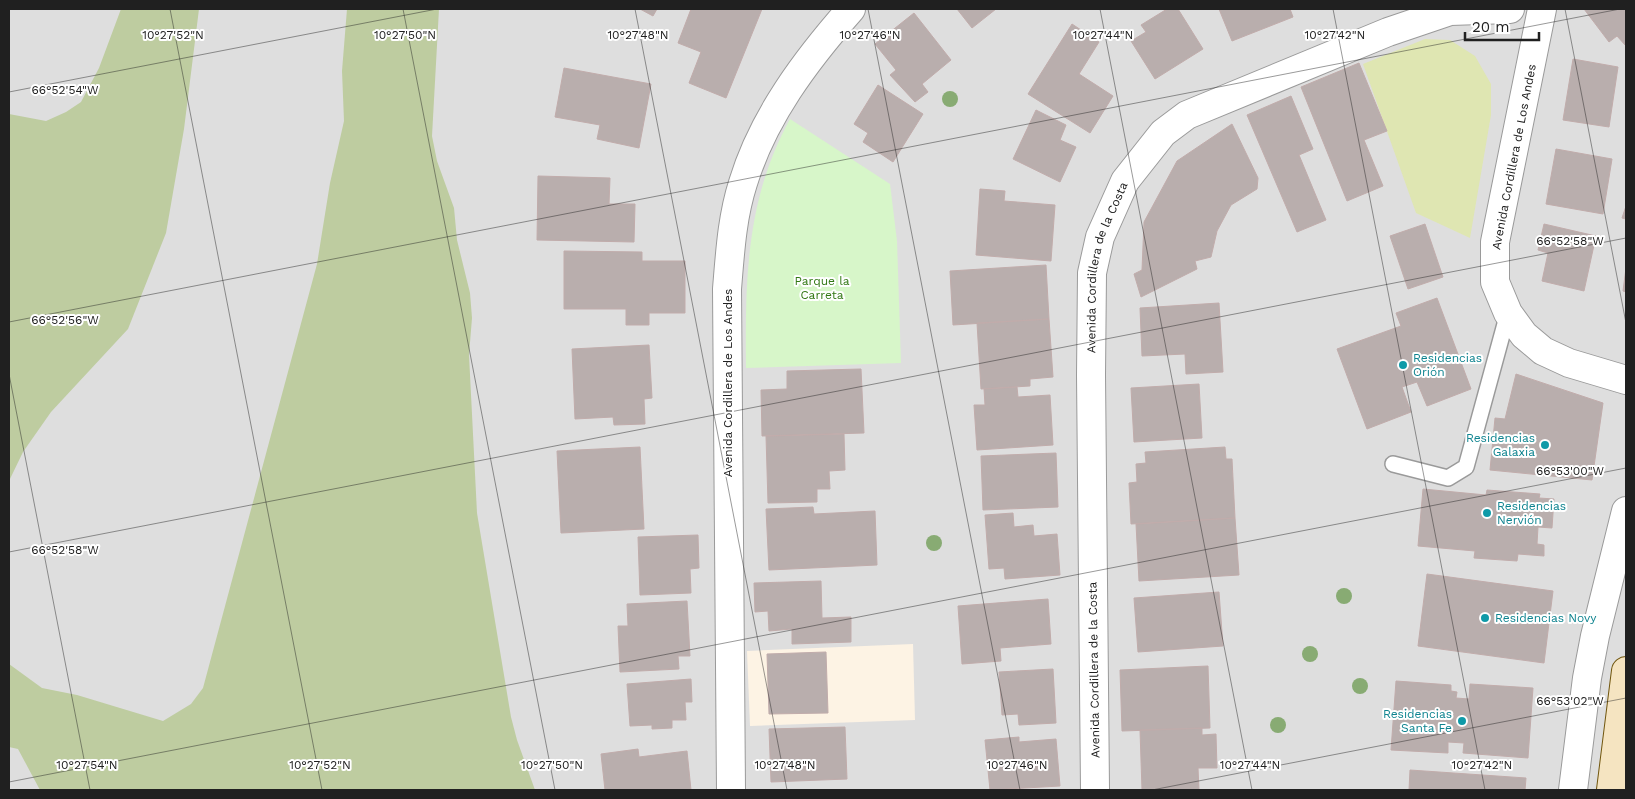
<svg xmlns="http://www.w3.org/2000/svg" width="1635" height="799" font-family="'Work Sans',sans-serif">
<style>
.residential{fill:#dedede}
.education{fill:#fdf3e4}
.grass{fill:#dfe6b2}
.forest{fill:#becca0}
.park{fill:#d7f6c9}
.building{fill:#b9aead;stroke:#c1acab}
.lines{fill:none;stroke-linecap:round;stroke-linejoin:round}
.lane-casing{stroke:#9a9a9a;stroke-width:18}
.street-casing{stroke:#9a9a9a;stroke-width:30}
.secondary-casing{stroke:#71560e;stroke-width:30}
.lane{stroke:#fff;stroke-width:15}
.street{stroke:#fff;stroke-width:28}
.secondary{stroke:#f5e4c1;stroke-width:28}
.tree{fill:#88ab73}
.ticks{fill:none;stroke:#202020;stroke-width:1;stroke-opacity:0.45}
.culture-dot{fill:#0f9aa8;stroke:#fff;stroke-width:2}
.labels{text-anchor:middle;stroke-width:4;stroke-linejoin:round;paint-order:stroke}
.street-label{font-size:12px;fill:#202020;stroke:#fff}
.park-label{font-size:12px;fill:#327814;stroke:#fff}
.culture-label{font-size:12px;fill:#0d838f;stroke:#fff;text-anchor:start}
.ticks-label{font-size:12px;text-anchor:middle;fill:#202020;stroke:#fff;stroke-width:4;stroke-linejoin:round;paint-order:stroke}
</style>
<rect width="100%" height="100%" fill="#f0eae8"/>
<path class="residential" d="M9,9H1626V790H9Z"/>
<path class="education" d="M913,644L915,720L750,726L747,651Z"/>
<path class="grass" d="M1425,39L1450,40L1475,56L1491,84V115L1470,238L1416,213L1363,64Z"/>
<path class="forest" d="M121,9H199L184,129L166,233L128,329L51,412L23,452L9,481V114L46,121L66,112L81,102L99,68Z
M347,9H439L432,136L437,161L454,208L457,240L470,293L472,318L469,355L477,513L511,717L517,740L535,790H40L18,749L9,747V664L42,688L77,695L163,721L191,704L203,688L317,264L330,183L344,121L342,71Z"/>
<path class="park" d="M790,119L890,184L897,241L901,363L746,368C745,279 746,199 790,119Z"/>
<path class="building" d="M640,9H657L653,16Z
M691,9H762L726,98L689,83L701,52L678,43Z
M957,9H996L972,28Z
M1167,9H1178L1203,49L1155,79L1131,41L1146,32L1141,25Z
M1219,9H1290L1293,17L1232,41Z
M1584,9H1626V46L1617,36L1609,42Z
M914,13L951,60L922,84L928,92L915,102L890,75L896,70L875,44Z
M1072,24L1099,42L1079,74L1113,96L1090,133L1028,94Z
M1573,59L1618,67L1609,127L1563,120Z
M1359,63L1387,131L1364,140L1383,186L1347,201L1301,87Z
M564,68L651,84L639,148L597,139L600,125L555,117Z
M878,85L923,114L893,162L863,142L868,133L854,124Z
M1291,96L1313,149L1299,155L1326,220L1297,232L1247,115Z
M1036,110L1066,125L1060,140L1076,147L1060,182L1013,159Z
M1232,124L1258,178L1257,189L1231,205L1217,231L1211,257L1195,261L1197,269L1141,297L1134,274L1142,270L1144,222L1177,161Z
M1556,149L1612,159L1603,214L1546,204Z
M538,176L610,178L609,204H635L634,242L537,240Z
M980,189L1005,191L1004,201L1055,205L1051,261L976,255Z
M1626,206V219L1622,218Z
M1425,224L1443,277L1408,289L1390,236Z
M1544,224L1596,236L1584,291L1542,281L1548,253L1538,250Z
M564,251L642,252V261H685V313H649V325H626V309H564Z
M1046,265L1049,319L953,325L950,271Z
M1626,268V292L1623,291Z
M1437,298L1471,389L1427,406L1417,382L1402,387L1411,412L1367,429L1337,349L1401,326L1396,313Z
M1219,303L1223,372L1186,374L1185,354L1142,356L1140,308Z
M1049,319L1053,377L1030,379V386L981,389L977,323Z
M649,345L652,398L644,399L645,424L614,425L613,417L575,419L572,349Z
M861,369L864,433L762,436L761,390L787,389V371Z
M1516,374L1603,403L1592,480L1490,470L1495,418L1505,419Z
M1199,384L1202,438L1134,442L1131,388Z
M1017,387L1018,397L1050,395L1053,445L977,450L974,405H985L984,389Z
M844,434L845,470L829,471L830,489H817V502L768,503L766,436Z
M640,447L644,529L561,533L557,451Z
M1225,447L1226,459H1232L1235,518L1131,524L1129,483L1137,482L1136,464L1146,463L1145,452Z
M1056,453L1058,507L983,510L981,456Z
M1423,489L1486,495L1487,490L1540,494L1539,498L1554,499L1552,528L1538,527L1537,544L1544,545V556L1518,554L1517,561L1474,558L1475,551L1418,546Z
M813,507L814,514L875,511L877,565L769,570L766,509Z
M1013,513L1014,527L1033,525L1034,536L1057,534L1060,575L1005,579L1004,568L989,569L985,515Z
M1235,518L1239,575L1139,581L1136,524Z
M698,535L699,568L690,569L691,593L640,595L638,537Z
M1427,574L1553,591L1544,663L1418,646Z
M821,581L822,618L851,617V642L792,644V629L769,631L768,611L755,612L754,583Z
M1219,592L1223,646L1138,652L1134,598Z
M1048,599L1051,644L1000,648L1001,661L962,664L958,606Z
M687,601L690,656H678L679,669L620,672L618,626H628L627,604Z
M826,652L828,713L769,714L767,654Z
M1208,666L1210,728L1122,731L1120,670Z
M1053,669L1056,723L1019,725L1018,714L1002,715L999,672Z
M691,679L692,702H685L686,720H672V728L652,729V725L630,726L627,684Z
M1396,681L1451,685V691L1457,692L1456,698L1469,699L1470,684L1533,688L1528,758L1463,753L1464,743L1448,742V753L1391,750Z
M845,727L847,779L771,782L769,729Z
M1202,728V735L1216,734L1217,768H1198L1199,790H1142L1140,730Z
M1019,737V742L1056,739L1060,786L990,790L985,740Z
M638,749L639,757L687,751L691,790H605L601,754Z
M1410,770L1526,778L1525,790H1409Z"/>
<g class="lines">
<g class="lane-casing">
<path id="lane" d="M1393,464L1448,478L1466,467L1508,313"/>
</g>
<g class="street-casing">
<g id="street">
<path d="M1542,9L1495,242V282L1508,313L1524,335L1543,351L1569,363L1626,380"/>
<path d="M731,790L727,289C730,253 732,217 743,183C763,117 806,60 851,9"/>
<path id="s1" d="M1095,790L1091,375L1092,273L1100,237L1125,181L1163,133L1187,115L1388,32L1450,11L1510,9"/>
<path d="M1573,790L1587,678L1595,636L1626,511"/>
</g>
</g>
<g class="secondary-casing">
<path id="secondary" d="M1611,790L1626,671"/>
</g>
<use href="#lane" class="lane"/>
<use href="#street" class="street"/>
<use href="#secondary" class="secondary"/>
</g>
<g class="tree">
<circle cx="950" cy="99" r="8"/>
<circle cx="934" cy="543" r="8"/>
<circle cx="1344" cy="596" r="8"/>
<circle cx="1310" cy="654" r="8"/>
<circle cx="1360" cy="686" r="8"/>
<circle cx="1278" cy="725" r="8"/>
</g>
<path class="ticks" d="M170,9L322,790M403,9L555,790M635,9L787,790M868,9L1020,790M1100,9L1252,790M1333,9L1485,790M1565,9L1626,323M9,92L437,9M9,322L1620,9M9,374L90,790M9,552L1626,238M9,782L1626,468M1152,790L1626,698"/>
<g class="culture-dot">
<circle cx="1403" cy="365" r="5"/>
<circle cx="1545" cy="445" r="5"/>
<circle cx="1487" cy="513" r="5"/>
<circle cx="1485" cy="618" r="5"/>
<circle cx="1462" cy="721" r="5"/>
</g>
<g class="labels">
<g class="street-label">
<text transform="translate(1514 157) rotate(-79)" y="4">Avenida Cordillera de Los Andes</text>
<text dy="4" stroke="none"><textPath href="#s1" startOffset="525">Avenida Cordillera de la Costa</textPath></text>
<text transform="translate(728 383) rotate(-90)" y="4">Avenida Cordillera de Los Andes</text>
<text transform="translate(1094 670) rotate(-91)" y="4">Avenida Cordillera de la Costa</text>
</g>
<g class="park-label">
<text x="822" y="285">Parque la<tspan x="822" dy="14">Carreta</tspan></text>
</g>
<g class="culture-label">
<text x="1413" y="362">Residencias<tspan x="1413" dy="14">Orión</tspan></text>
<text x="1535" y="442" text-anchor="end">Residencias<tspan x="1535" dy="14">Galaxia</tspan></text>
<text x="1497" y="510">Residencias<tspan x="1497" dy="14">Nervión</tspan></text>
<text x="1495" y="622">Residencias Novy</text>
<text x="1452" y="718" text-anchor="end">Residencias<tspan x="1452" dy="14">Santa Fe</tspan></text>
</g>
</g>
<g class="ticks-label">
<text x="173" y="39">10°27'52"N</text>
<text x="405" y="39">10°27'50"N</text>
<text x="638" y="39">10°27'48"N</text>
<text x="870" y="39">10°27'46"N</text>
<text x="1103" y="39">10°27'44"N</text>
<text x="1335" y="39">10°27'42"N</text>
<text x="65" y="94">66°52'54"W</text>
<text x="1570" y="245">66°52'58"W</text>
<text x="65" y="324">66°52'56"W</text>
<text x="1570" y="475">66°53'00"W</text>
<text x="65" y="554">66°52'58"W</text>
<text x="1570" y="705">66°53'02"W</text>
<text x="87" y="769">10°27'54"N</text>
<text x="320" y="769">10°27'52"N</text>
<text x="552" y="769">10°27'50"N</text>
<text x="785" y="769">10°27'48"N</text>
<text x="1017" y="769">10°27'46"N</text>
<text x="1250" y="769">10°27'44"N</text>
<text x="1482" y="769">10°27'42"N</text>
</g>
<rect width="1635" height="799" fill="none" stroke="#202020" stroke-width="20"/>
<path d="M1465 32v8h74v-8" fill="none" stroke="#202020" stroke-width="2.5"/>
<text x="1472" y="32" font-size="15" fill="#202020" stroke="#ffffff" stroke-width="4" paint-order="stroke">20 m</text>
</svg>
